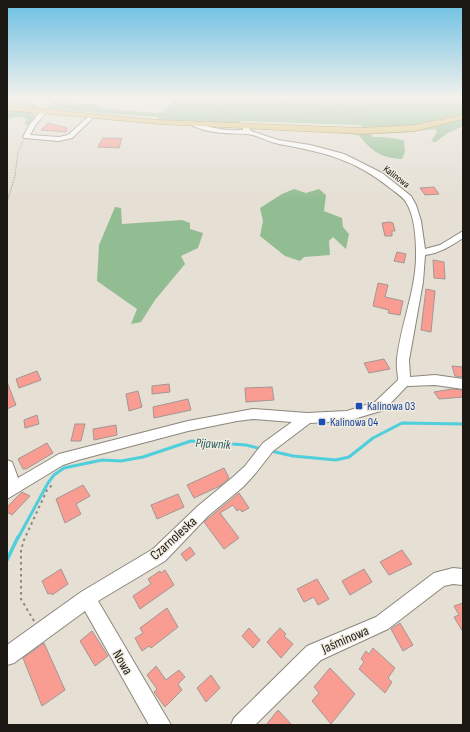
<svg xmlns="http://www.w3.org/2000/svg" width="470" height="732" font-family="'Sofia Sans Condensed',sans-serif">
<style>
.green{fill:#92bd92}
.lines{fill:none;stroke-linecap:round;stroke-linejoin:round}
.stream-far1{stroke:#4ecfdb;stroke-width:3}
.stream{stroke:#4ecfdb;stroke-width:3.5}
.building{fill:#f99d93;stroke:#a39694}
.minor-casing{stroke:#8c877c;stroke-width:2}
.major-casing{stroke:#906f1c;stroke-width:1}
.path-far1{stroke:#8c877f;stroke-width:1;stroke-dasharray:1 1.5;stroke-linecap:butt}
.path{stroke:#8c877f;stroke-width:2;stroke-dasharray:2.5 3.5;stroke-linecap:butt}
.minor{fill:#fff;fill-rule:evenodd}
.major{fill:#e2c479;fill-rule:evenodd}
.transit-dot{fill:#1a4fb4;stroke:#f3ece1;stroke-width:1.5}
.labels{text-anchor:middle;stroke-width:3;stroke-linejoin:round;paint-order:stroke}
.far-street-label{font-size:10px;fill:#1c1915;stroke:#f3ece1}
.transit-label{font-size:12px;fill:#164399;stroke:#f3ece1;text-anchor:start}
.water-label{font-size:13px;font-style:italic;fill:#255b60;stroke:#f3ece1}
.near-street-label{font-size:14px;fill:#1c1915;stroke:#f3ece1}
</style>
<rect width="100%" height="100%" fill="#e5dfd4"/>
<path class="green" d="M56,97H73L68,99L66,103L97,104L98,108L155,113L163,112L174,100L173,97H463V115L433,124L364,129L361,125L242,121L238,124L157,120L159,117L47,109Z
M7,98L10,100L25,98L40,108L7,104Z
M7,110L29,112L36,115L28,125L24,124L27,119C21,115 14,117 7,119Z
M463,119V126L446,134L436,142L431,141L437,132L435,129L404,133L371,134L373,137H383L404,140L405,152L402,159C381,158 371,151 359,135L330,132L424,128Z
M294,189L306,193L319,189L326,195L324,211L342,218L343,227L349,234L346,249L333,237L329,241L330,255L304,257L300,261L285,256L260,236L263,221L260,208L282,194Z
M115,207L121,208L122,224L182,220L190,223V229L203,233L198,248L181,256L185,264L155,300L141,322L131,324L137,309L97,281L99,245Z"/>
<g class="lines">
<path class="stream-far1" d="M271,451L293,456L336,460L349,457L373,438L402,423L463,424
M18,538L48,483L54,475L64,468L102,460L121,461L143,457L191,441L246,445L262,449"/>
<path class="stream" d="M7,560L18,537"/>
</g>
<path class="building" d="M48,123L67,128L66,132L41,130Z
M103,138H122L119,148L98,147Z
M434,187L439,194L425,195L420,188Z
M390,222L393,223L395,231H392V236H385L382,223Z
M397,252L406,254L404,263L394,261Z
M433,260L444,262L445,279L434,278Z
M378,283L388,285L385,297L403,301L400,315L388,313L389,310L373,306Z
M426,289L435,291L431,332L421,330Z
M384,359L390,369L369,373L364,363Z
M452,366L462,367L463,377L455,376Z
M37,371L41,380L19,388L16,379Z
M7,382L16,405L7,409Z
M169,384L170,392L152,394V386Z
M272,387L274,400L246,402L245,388Z
M452,389L463,390V397L439,399L434,392Z
M138,391L142,407L129,411L126,394Z
M188,399L191,410L154,418L153,407Z
M37,415L39,424L25,428L24,420Z
M75,424H85L81,441H71Z
M116,425L117,435L94,440L93,429Z
M47,443L53,453L26,469H23L18,459Z
M224,468L229,478L220,486L194,498L187,485Z
M83,485L90,496L76,504L81,514L65,523L56,499Z
M22,492L30,496L12,515L7,512V507Z
M239,493L249,508L242,512L240,509L237,511L233,505L220,513L239,538L224,549L204,522Z
M178,494L184,507L157,519L151,505Z
M190,547L195,554L186,561L181,554Z
M402,550L412,564L389,575L380,562Z
M61,569L68,584L52,595L51,593L48,594L42,581Z
M364,569L372,582L350,595L342,581Z
M165,570L174,585L140,609L133,596L151,584L148,579L160,571L161,573Z
M317,579L329,599L318,605L314,597L304,602L297,589Z
M463,603V632L454,617L459,615L454,606Z
M167,608L178,627L151,648L149,646L142,651L135,638L143,633L140,628Z
M400,623L413,645L403,651L391,629Z
M249,628L260,640L253,648L242,636Z
M280,628L286,634L284,636L293,644L281,658L267,642Z
M92,631L108,656L95,666L80,641Z
M44,643L65,690L42,706L23,658Z
M373,648L395,668L388,678L392,682L385,693L359,669L364,662L361,659L366,651L369,654Z
M156,666L166,680L179,670L185,677L178,684L182,690L165,707L154,692L157,689L147,675Z
M330,668L355,694L331,724L312,701L319,693L314,687Z
M211,675L220,688L206,702L197,688Z
M278,710L292,725H266Z"/>
<g class="lines">
<g class="minor-casing">
<path id="minor" d="M41,111L46,112L35,126L30,135L59,137L68,135L90,115L95,116L72,138L59,141L24,138L23,137L30,124Z
M193,122C213,128 222,131 243,130V126L246,124L248,125L251,131L278,140L310,145L344,154L382,173L411,196L416,205L421,221L425,249L440,245L463,231V238C451,246 440,253 425,255L423,282L409,360L410,377L435,375L463,379V389L435,385L407,386L384,410L347,421L310,423L273,451L255,474L243,487L208,516L165,561L98,601L171,725H149L85,611L14,663L7,665V645L81,592L153,549L198,506L233,477L245,466L263,443L292,422L253,419L237,421L188,431L78,460L63,465L7,499V460L12,462L18,478L59,454L188,421L253,409L307,413L347,411L375,402L398,380C398,374 396,366 397,359C401,323 417,288 416,252C416,236 414,215 406,202C402,196 395,192 390,188C354,159 323,152 279,144C268,142 258,135 247,134C227,133 209,134 191,125L190,124Z
M453,568L463,569V585L453,584L444,586L388,629L321,660L255,725H231L234,718L307,646L376,617L434,573Z"/>
</g>
<g class="major-casing">
<path id="major" d="M7,106L158,120L362,128L415,125L463,115V119L415,131L362,134L158,124L7,110Z"/>
</g>
<path class="path-far1" d="M125,97L153,99L180,97
M203,97L212,107L236,118
M251,97L334,112
M46,104L52,97
M266,119L364,111L393,97
M7,202L15,176L18,152L23,141"/>
<path class="path" d="M34,621L21,599V550L24,540L47,490L54,483"/>
<use href="#minor" class="minor"/>
<use href="#major" class="major"/>
</g>
<linearGradient id="sky" x2="0" y2="1"><stop stop-color="#6abfe3"/><stop offset="0.49" stop-color="#f3f1ec"/><stop offset="1" stop-color="#f3f1ec" stop-opacity="0"/></linearGradient>
<rect width="470" height="199" fill="url(#sky)"/>
<g class="transit-dot">
<rect x="355" y="402" width="8" height="8" rx="2"/>
<rect x="318" y="418" width="8" height="8" rx="2"/>
</g>
<g class="labels">
<g class="far-street-label">
<text transform="translate(397 176) rotate(37)" y="4">Kalinowa</text>
</g>
<g class="transit-label">
<text x="367" y="410">Kalinowa 03</text>
<text x="330" y="426">Kalinowa 04</text>
</g>
<g class="water-label">
<text transform="translate(213 443) rotate(3)" y="5">Pijawnik</text>
</g>
<g class="near-street-label">
<text transform="translate(173 538) rotate(-42)" y="5">Czarnoleska</text>
<text transform="translate(345 639) rotate(-23)" y="5">Jaśminowa</text>
<text transform="translate(123 662) rotate(60)" y="5">Nowa</text>
</g>
</g>
<rect width="470" height="732" fill="none" stroke="#1c1915" stroke-width="16"/>
</svg>
